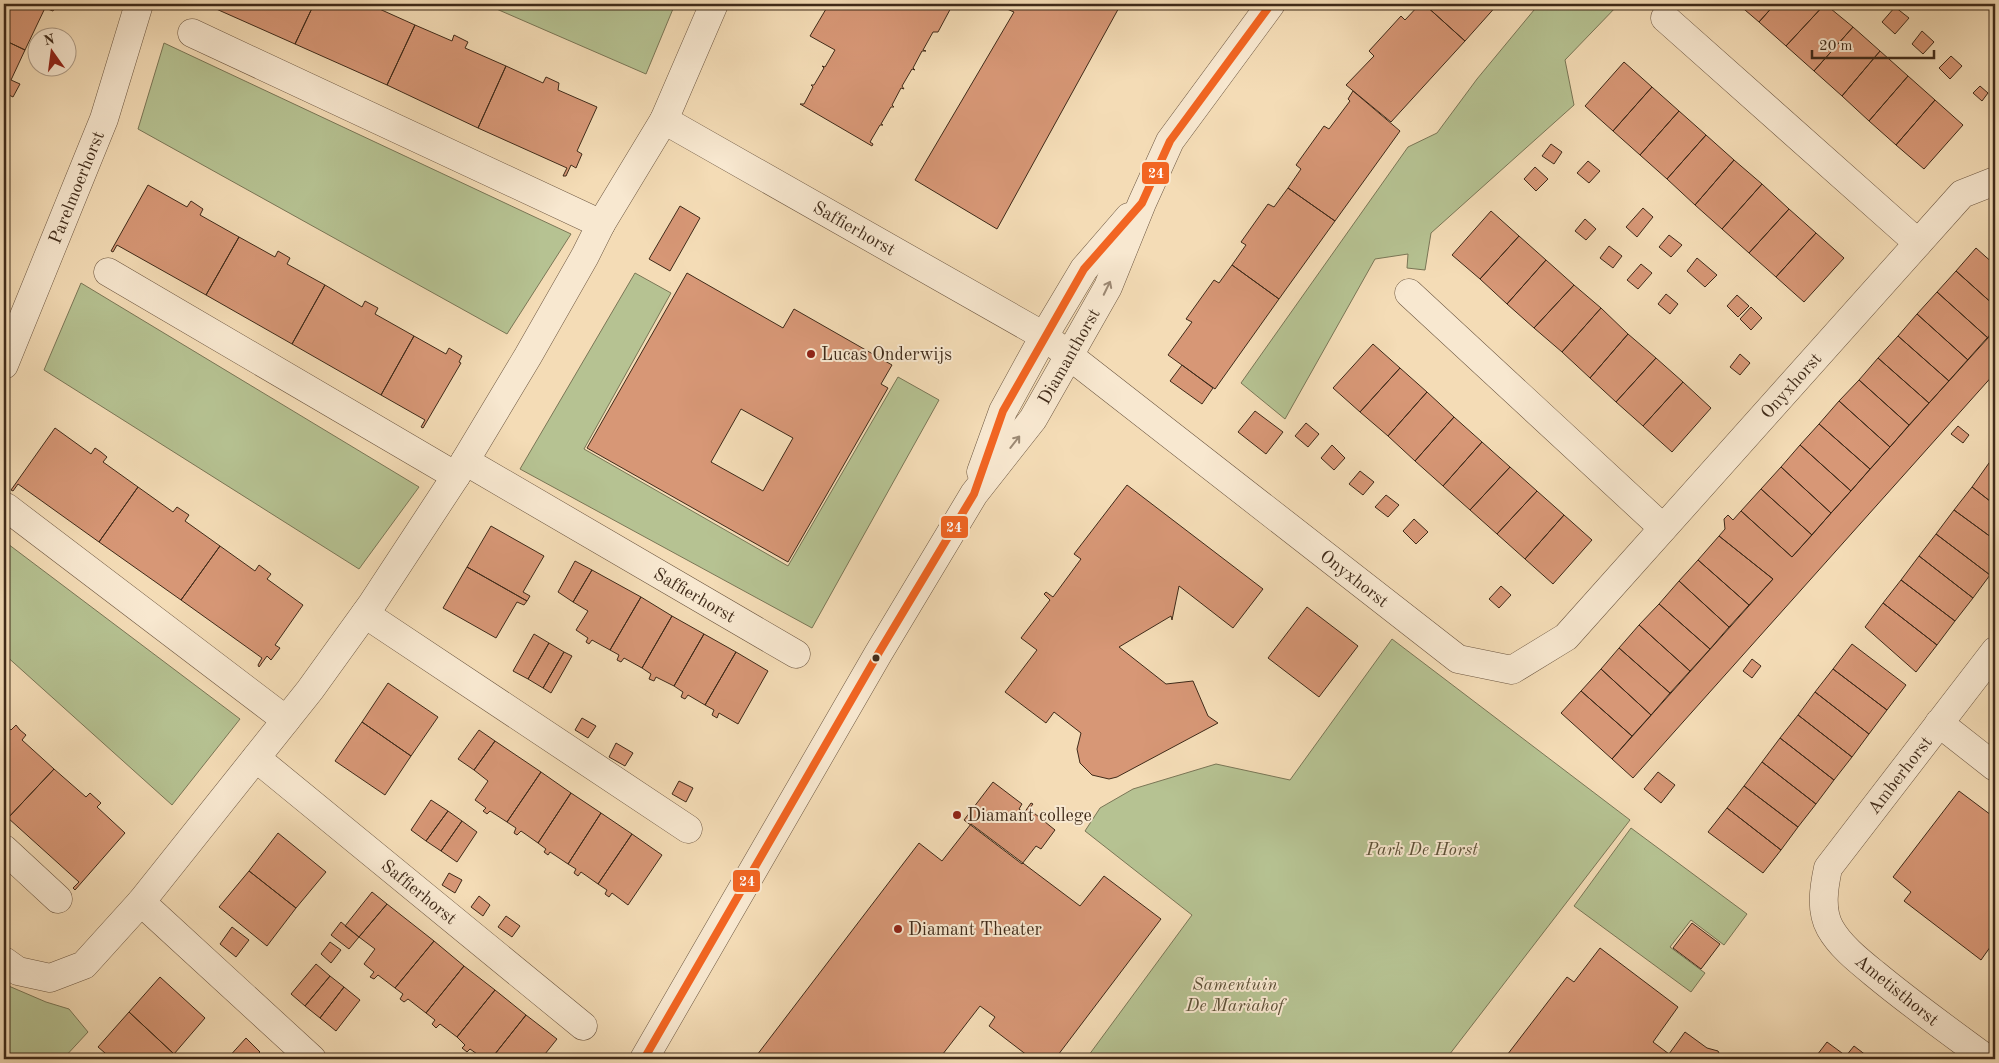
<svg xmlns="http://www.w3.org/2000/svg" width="1999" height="1063" font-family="'Old Standard TT',serif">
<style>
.green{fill:#b6c292;stroke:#7a7656}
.building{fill:#d79776;stroke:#3f2a19;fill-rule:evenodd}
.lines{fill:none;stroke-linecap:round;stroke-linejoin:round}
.minor-casing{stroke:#6c5640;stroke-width:29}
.minor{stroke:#f8e8d0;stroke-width:28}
.bus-1-casing{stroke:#f8e8d0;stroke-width:11}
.bus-1{stroke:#f26522;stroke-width:8}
.oneway{stroke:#9c8974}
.poi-dot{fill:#8f2418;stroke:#f8e8d0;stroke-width:2}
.bus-dot{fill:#3f2a19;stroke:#f8e8d0;stroke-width:2}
.labels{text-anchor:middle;stroke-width:4;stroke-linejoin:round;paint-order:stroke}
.street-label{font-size:18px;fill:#3f2a19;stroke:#f8e8d0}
.poi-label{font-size:18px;fill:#3f2a19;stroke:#f8e8d0;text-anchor:start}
.park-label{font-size:18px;font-style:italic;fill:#5d5037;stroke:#f8e8d0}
.line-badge{stroke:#f8e8d0;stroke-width:2}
.badge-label{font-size:14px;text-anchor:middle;font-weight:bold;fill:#fff}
</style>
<rect width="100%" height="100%" fill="#f4dcb6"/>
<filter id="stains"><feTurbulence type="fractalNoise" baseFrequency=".004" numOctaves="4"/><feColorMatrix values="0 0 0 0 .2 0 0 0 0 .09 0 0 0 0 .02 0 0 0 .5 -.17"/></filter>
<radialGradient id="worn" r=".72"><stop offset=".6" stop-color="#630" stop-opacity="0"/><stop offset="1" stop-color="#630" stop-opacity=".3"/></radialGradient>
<path class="green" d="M485,4H675L646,74Z
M1539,4H1619L1565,60L1574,105L1431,233L1425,270L1407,268L1408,254L1375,259L1285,419L1241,383L1408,147L1437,133L1477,79Z
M164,43L571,234L507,334L138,129Z
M635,273L671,293L584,449L788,566L898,377L939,400L812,628L520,469Z
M81,283L419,487L359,569L44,370Z
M4,541L240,719L172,805L4,654Z
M1392,639L1630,820L1446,1059H1086L1192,915L1085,831L1100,808L1133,789L1216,764L1290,780Z
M1631,828L1747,914L1724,945L1691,920L1670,947L1705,973L1691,992L1574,906Z
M4,984L46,1002L69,1009L88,1032L63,1059H4Z"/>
<path class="building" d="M4,4H57L53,11L45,8L25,50L4,40Z
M205,4H314L295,44Z
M314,4H374L375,7L415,25L387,85L295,44Z
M829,4H953L938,32H933L923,50L926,51H922L913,68L915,70L912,69L902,86L904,89L901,88L892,105L894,107H891L881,124L883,125H880L870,142L873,144L872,146L800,104H804L813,87L811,85H814L824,68L822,66L825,67L835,50L810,36Z
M995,4H1121L997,229L915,180L1014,12Z
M1420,4H1424L1465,41L1391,122L1346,85L1374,56L1369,51L1401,16L1405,20Z
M1424,4H1498L1465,41Z
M1738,4H1775L1759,22Z
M1775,4H1825L1786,46L1759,22Z
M1825,4L1853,27L1814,71L1786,46Z
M1895,7L1909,18L1895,34L1882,22Z
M415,25L452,41L454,35L468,42L465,48L506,66L478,128L387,85Z
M1853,27L1880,51L1842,96L1814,71Z
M1922,31L1934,42L1923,54L1912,44Z
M4,40L25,50L11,80L20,84L13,97L5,93L4,95Z
M1880,51L1908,76L1869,121L1842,96Z
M1951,56L1962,66L1950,79L1939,68Z
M1624,62L1652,87L1613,131L1585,106Z
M506,66L543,83L546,77L559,83L558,90L597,107L577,151L582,154L576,168L571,165L566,176H563L567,168L478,128Z
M1908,76L1935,100L1896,145L1869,121Z
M1980,86L1988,93L1982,101L1973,93Z
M1652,87L1679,111L1640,155L1613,131Z
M1353,91L1400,131L1335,221L1288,188L1301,169L1296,165L1324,126L1329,129L1350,101L1348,99Z
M1935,100L1963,125L1924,169L1896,145Z
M1679,111L1706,135L1667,179L1640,155Z
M1706,135L1734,160L1695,205L1667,179Z
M1551,144L1562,152L1554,164L1542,156Z
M1734,160L1762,184L1722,229L1695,205Z
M1588,161L1600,171L1589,183L1577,173Z
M1535,167L1548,179L1536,191L1524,179Z
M1762,184L1789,209L1749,253L1722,229Z
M148,185L187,207L191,201L203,209L200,215L239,237L206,295L117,245L113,252L111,251Z
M1288,188L1335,221L1279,299L1232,265L1246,245L1241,242L1268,204L1274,207Z
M680,206L700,218L670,271L649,259Z
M1643,208L1653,217L1637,237L1626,227Z
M1789,209L1816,233L1776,277L1749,253Z
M1491,211L1519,236L1480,279L1452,255Z
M1585,219L1596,229L1586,240L1575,231Z
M1816,233L1844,258L1804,302L1776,277Z
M1669,235L1682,245L1671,257L1659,247Z
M1519,236L1546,260L1507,304L1480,279Z
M239,237L275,257L278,251L290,258L287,264L325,285L292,344L206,295Z
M1609,246L1622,256L1613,268L1600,258Z
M1976,248L1995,265V306L1956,271Z
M1697,258L1717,275L1705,287L1687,271Z
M1546,260L1574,285L1534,328L1507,304Z
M1641,264L1652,273L1638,289L1627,280Z
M1232,265L1279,299L1215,389L1168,355L1192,322L1186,319L1214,280L1219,283Z
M1956,271L1995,306V329L1988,338L1937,292Z
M687,273L783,328L794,309L892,365L881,384L888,388L788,562L587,448ZM741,409L793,438L763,491L711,462Z
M325,285L362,307L365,301L378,308L375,314L414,336L381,395L292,344Z
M1574,285L1601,308L1562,352L1534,328Z
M1937,292L1988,338L1968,360L1917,314Z
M1666,294L1678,304L1670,314L1658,304Z
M1737,295L1749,306L1738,317L1727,306Z
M1751,307L1762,318L1751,330L1740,319Z
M1601,308L1628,334L1590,378L1562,352Z
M1917,314L1968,360L1949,381L1898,336Z
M1995,329V373L1633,778L1612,759L1773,579L1719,536L1725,529L1724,519L1728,515L1733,520L1741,511L1792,557Z
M1628,334L1656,358L1616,402L1590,378Z
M414,336L446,354L449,348L462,356L459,362L461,363L423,428L421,427L425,420L381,395Z
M1898,336L1949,381L1929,403L1878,358Z
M1373,344L1400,368L1360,412L1333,388Z
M1740,354L1750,363L1740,375L1730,367Z
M1656,358L1683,382L1643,426L1616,402Z
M1878,358L1929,403L1909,425L1859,380Z
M1182,365L1213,388L1202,404L1170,381Z
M1400,368L1427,392L1388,436L1360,412Z
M1859,380L1909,425L1890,447L1839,401Z
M1683,382L1711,408L1672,452L1643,426Z
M1427,392L1454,417L1415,461L1388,436Z
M1839,401L1890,447L1870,469L1819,424Z
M1255,411L1283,432L1266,454L1238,432Z
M1454,417L1482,442L1443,486L1415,461Z
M1306,423L1319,434L1308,447L1295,436Z
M1819,424L1870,469L1851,491L1800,445Z
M1958,426L1969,435L1963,443L1951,434Z
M55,428L91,454L95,448L101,452L107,457L103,462L138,487L99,542L18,484L13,491L11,490Z
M1482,442L1510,467L1470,510L1443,486Z
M1332,445L1345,458L1334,470L1321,458Z
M1800,445L1851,491L1831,513L1781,467Z
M1995,455V468L1989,463Z
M1989,463L1995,468V505L1972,487Z
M1510,467L1537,491L1497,534L1470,510Z
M1781,467L1831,513L1812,535L1761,489Z
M1360,471L1374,482L1363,495L1349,484Z
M1127,485L1263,589L1233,628L1179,586L1172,620L1171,616L1119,647L1166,684L1193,681L1208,716L1218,723L1117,777L1109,779L1092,775L1080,763L1077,749L1081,733L1054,712L1046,723L1005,692L1037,650L1021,638L1050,600L1044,594L1046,592L1053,597L1081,559L1074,554Z
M138,487L173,512L177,507L189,515L185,521L220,546L181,600L99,542Z
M1972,487L1995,505V540L1954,510Z
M1761,489L1812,535L1792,557L1741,511Z
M1537,491L1564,515L1525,559L1497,534Z
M1386,495L1399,505L1388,517L1375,507Z
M1954,510L1995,540V568L1990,575L1936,534Z
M1564,515L1592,540L1553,584L1525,559Z
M1414,519L1428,532L1416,544L1403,531Z
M491,526L544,556L523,592L530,596L527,601L467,567Z
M1936,534L1990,575L1973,598L1919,556Z
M1719,536L1773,579L1749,605L1698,560Z
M220,546L255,571L259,565L271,574L267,579L303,605L275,645L280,648L271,660L267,656L259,667L258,665L262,658L181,600Z
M1919,556L1973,598L1955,621L1901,580Z
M1698,560L1749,605L1729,627L1679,581Z
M575,561L592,570L573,602L558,592Z
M467,567L527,601L524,605L517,602L496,638L443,608Z
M592,570L641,597L610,650L592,640L589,644L586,642L588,638L576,630L588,611L573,602Z
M1901,580L1955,621L1937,645L1883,603Z
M1679,581L1729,627L1710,649L1659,604Z
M1501,586L1511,595L1499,608L1489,599Z
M641,597L672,616L642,668L624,658L621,662L617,660L619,655L610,650Z
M1883,603L1937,645L1916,672L1865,627Z
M1659,604L1710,649L1690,671L1639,625Z
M1307,607L1358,646L1319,697L1268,658Z
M672,616L704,634L674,686L656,677L654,681L649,679L651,674L642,668Z
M1639,625L1690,671L1670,693L1619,648Z
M534,634L549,643L528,679L513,671Z
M704,634L736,652L705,705L688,695L685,699L681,697L683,692L674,686Z
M549,643L564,652L543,688L528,679Z
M1852,644L1906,685L1887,710L1833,669Z
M1619,648L1670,693L1651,715L1601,669Z
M564,652L572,656L551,693L543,688Z
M736,652L768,671L738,724L719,713L717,718L712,715L714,710L705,705Z
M1752,659L1761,666L1752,678L1743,671Z
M1601,669L1651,715L1632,736L1581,691Z
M1833,669L1887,710L1869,734L1815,692Z
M388,683L438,717L411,756L362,722Z
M1581,691L1632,736L1612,759L1561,713Z
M1815,692L1869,734L1852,757L1798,715Z
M1798,715L1852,757L1834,780L1780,738Z
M582,718L596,726L588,738L575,730Z
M362,722L411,756L385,795L335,761Z
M4,724L11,730L16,725L20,730L26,735L22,740L54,769L8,818L4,814Z
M479,730L495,741L474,770L458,759Z
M1780,738L1834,780L1816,804L1762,762Z
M495,741L541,772L507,822L490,811L487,814L483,811L486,808L475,800L488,781L474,770Z
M616,743L633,753L625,766L609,757Z
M1762,762L1816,804L1798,827L1744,786Z
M54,769L86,797L90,793L101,803L97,807L125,833L75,890L73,888L79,882L8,818Z
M541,772L571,793L538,843L521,831L517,835L514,833L516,828L507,822Z
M1658,772L1675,785L1661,803L1644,789Z
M679,781L693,788L686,802L672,794Z
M993,782L1022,804L1019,809L1024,813L1031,803L1033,804L1029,809L1055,830L1041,849L1036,846L1022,864L964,820Z
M1744,786L1798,827L1781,850L1727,808Z
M1959,791L1995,818V944L1993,943L1981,960L1904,901L1911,892L1893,877Z
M571,793L601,813L568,864L550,852L548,855L544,852L546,849L538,843Z
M431,800L448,811L426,841L411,830Z
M1727,808L1781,850L1763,873L1708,832Z
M448,811L462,821L441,851L426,841Z
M601,813L632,834L598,884L581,872L578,876L574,873L576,869L568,864Z
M462,821L477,832L457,862L441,851Z
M971,824L1080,906L1104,876L1161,919L1055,1059H1032L989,1026L995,1017L980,1006L939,1059H763L757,1055L919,843L942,861Z
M278,833L326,872L296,908L249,871Z
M632,834L662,855L628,905L612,893L609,897L605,894L607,890L598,884Z
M249,871L296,908L267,946L219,907Z
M449,873L462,880L455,893L442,885Z
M372,892L387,904L359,937L345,926Z
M479,896L490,905L483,916L471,907Z
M387,904L434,941L395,988L378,975L374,979L370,977L374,972L364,964L375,949L359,937Z
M506,916L520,926L512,937L498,927Z
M341,922L359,937L349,949L331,935Z
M1692,923L1720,944L1701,969L1673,948Z
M232,927L249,940L236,957L220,944Z
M434,941L464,966L426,1013L408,999L404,1002L400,999L403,994L395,988Z
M330,942L341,950L331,963L321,954Z
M1600,948L1678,1007L1653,1042L1669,1054L1685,1032L1707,1048L1718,1051L1722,1059H1504L1567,977L1574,982Z
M316,964L330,976L305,1006L291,994Z
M464,966L495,990L457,1037L440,1024L436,1028L432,1024L435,1020L426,1013Z
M330,976L344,987L320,1018L305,1006Z
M160,977L205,1018L174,1054L129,1012Z
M344,987L360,1000L336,1031L320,1018Z
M495,990L526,1015L491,1059H484L470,1049L467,1052L462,1048L465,1045L457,1037Z
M129,1012L174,1054L169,1059H112L98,1047Z
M526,1015L557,1039L541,1059H491Z
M246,1038L260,1052L253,1059H227Z
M1827,1042L1846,1056L1854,1046L1871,1059H1814Z"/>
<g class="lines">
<g class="minor-casing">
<g id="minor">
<path d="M1665,18L1918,243"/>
<path d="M192,33L601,224"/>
<path id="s1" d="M664,120L1044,336L1458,659L1512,670L1566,637L1962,194L1995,181"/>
<path d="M108,272L456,476"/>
<path d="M1409,293L1663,528"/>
<path id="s2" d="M4,365L104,119L139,4"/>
<path id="s3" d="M465,461L796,654"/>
<path d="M981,472L1003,411L1044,336L1084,269L1129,217"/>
<path d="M6,507L286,720"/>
<path d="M365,614L688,829"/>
<path d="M1939,723L1995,767"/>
<path id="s4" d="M256,758L583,1026"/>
<path d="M4,849L58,899"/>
<path d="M141,902L312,1059"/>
<path d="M4,961L18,971L50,978L84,965L141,902L310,690L372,604L456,476L528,356L585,256L601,224L664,120L714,4"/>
<path id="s5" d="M644,1059L878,654L974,494L1033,419L1041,405L1108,287L1142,203L1170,141L1271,4"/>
<path id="s6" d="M1987,1059C1949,1031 1911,1004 1875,974C1859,961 1840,946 1830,928C1820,910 1824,887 1828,868L1995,651"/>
</g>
</g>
<use href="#minor" class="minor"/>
<g class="bus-1-casing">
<path id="bus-1" d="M644,1059L878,654L974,494L1003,411L1084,269L1142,203L1170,141L1271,4"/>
</g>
<use href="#bus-1" class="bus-1"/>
</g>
<defs><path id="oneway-shaft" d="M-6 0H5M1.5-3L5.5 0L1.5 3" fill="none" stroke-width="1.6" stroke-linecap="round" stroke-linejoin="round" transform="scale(1.25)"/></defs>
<g class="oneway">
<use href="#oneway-shaft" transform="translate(1107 288) rotate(-64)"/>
<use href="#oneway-shaft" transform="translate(1015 442) rotate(-52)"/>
</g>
<g class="poi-dot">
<circle cx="811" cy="354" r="5"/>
<circle cx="957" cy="815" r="5"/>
<circle cx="898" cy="929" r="5"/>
</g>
<circle class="bus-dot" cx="876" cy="658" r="4.5"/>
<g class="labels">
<g class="street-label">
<text dy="6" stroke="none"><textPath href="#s2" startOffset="192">Parelmoerhorst</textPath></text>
<text dy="6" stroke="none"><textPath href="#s1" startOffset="219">Saffierhorst</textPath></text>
<text dy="6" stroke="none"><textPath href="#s5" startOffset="822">Diamanthorst</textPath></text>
<text dy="6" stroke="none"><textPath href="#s1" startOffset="1418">Onyxhorst</textPath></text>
<text dy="6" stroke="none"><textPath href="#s1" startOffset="831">Onyxhorst</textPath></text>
<text dy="6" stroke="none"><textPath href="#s3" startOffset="266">Saffierhorst</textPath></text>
<text dy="6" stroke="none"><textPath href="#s6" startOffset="384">Amberhorst</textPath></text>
<text dy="6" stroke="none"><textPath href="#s4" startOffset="211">Saffierhorst</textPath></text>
<text transform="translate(1897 990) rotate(39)" y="6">Ametisthorst</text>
</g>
<g class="poi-label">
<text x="821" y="360">Lucas Onderwijs</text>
<text x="967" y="821">Diamant college</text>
<text x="908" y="935">Diamant Theater</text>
</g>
<g class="park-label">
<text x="1422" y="855">Park De Horst</text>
<text x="1235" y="990">Samentuin<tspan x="1235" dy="21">De Mariahof</tspan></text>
</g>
</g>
<g class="line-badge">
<rect x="1141" y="161" width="29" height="24" rx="5" fill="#f26522"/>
<rect x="940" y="515" width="29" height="24" rx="5" fill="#f26522"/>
<rect x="732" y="869" width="29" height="24" rx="5" fill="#f26522"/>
</g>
<g class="badge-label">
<text x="1156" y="178">24</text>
<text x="954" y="532">24</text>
<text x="747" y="886">24</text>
</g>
<rect width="1999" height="1063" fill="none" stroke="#f4dcb6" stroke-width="20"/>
<rect x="5" y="5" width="1989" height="1053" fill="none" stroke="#3f2a19" stroke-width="2.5"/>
<rect x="10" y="10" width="1979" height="1043" fill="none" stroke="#3f2a19"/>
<g transform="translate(52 52) rotate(346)"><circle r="24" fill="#f8e8d0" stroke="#ae9c87"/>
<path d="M0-4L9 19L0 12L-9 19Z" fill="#8f2418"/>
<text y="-8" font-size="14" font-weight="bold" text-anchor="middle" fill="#3f2a19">N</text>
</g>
<path d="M1812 50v8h122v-8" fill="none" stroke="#3f2a19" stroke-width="2.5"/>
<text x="1819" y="50" font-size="15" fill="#3f2a19" stroke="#f8e8d0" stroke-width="4" paint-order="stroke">20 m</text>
<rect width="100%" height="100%" filter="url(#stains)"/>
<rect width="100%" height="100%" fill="url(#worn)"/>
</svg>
